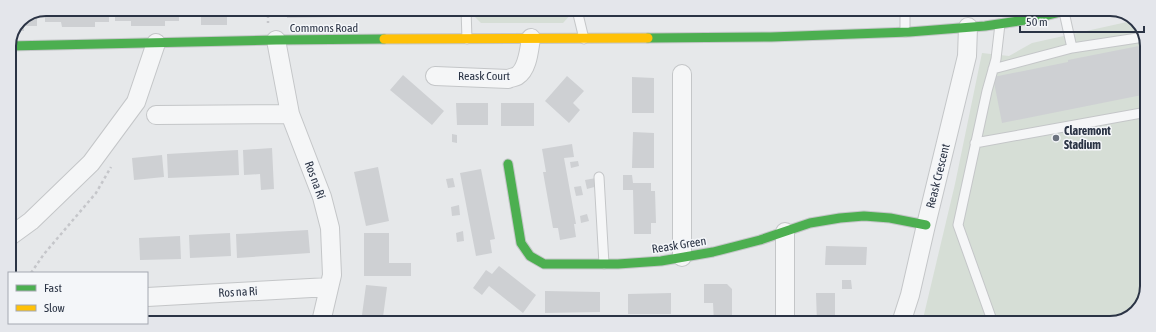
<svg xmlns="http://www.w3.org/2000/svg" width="1156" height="332" font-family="'Asap Condensed',sans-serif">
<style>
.green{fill:#d6ded6}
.building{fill:#ced0d3}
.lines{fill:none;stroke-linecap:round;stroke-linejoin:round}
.lane-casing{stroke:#c4c6c8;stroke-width:11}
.street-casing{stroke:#c4c6c8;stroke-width:20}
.fast-casing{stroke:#c4c6c8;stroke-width:11}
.slow-casing{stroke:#c4c6c8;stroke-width:11}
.path{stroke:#c5c6ca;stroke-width:2.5;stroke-dasharray:3 3;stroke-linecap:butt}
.lane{stroke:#f5f6f7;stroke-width:9}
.street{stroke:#f5f6f7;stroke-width:18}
.fast{stroke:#4caf50;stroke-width:9}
.slow{stroke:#ffc107;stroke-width:9}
.poi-dot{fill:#6c737f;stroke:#f4f6f9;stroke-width:1.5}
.labels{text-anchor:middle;stroke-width:3;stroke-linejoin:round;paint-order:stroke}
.street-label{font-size:12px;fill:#2b3445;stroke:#f4f6f9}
.poi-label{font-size:12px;font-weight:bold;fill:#2b3445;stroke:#f4f6f9;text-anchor:start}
.rim{fill:none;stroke:#2b3445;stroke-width:2}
</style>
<rect width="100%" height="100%" fill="#e6e8ea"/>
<path class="green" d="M471,9L572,10L573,12L563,23H481L474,16Z
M1136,20L1138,22L1147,43L1146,295L1133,315L1110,323H922L955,184L982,53L1009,56L1032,43Z"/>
<path class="building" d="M45,9H109V22H95V27H62L61,22H45Z
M115,9H179V21H165V26H131V21H115Z
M184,9H250V17H227V25H201V17H184Z
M287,9H338V17L287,18Z
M357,9H410V16H357Z
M37,13V26H24V31H15L20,20Z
M1144,45L1147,60V94L1002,123L993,77L1068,62V60Z
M403,75L444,111L432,125L390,90Z
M567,76L584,91L573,103L580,110L569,123L545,101Z
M632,77L654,78V113H632Z
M456,103H488V125H457Z
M501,103H534V126H501Z
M633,132L654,133V168H632Z
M452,134L457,135V143L452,142Z
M572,144L574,157L564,158L576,224H574L576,237L560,240L558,228H553L543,172H546L542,149Z
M272,148L274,189L261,190L260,174L244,175L243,150Z
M238,150L239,175L168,178L167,154Z
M162,155L164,177L134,180L132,158Z
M578,161L579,166L571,168L570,162Z
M378,167L389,221L366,226L354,172Z
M481,169L495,239L490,240L492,253L476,256L460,173Z
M623,175H632L633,183H651V191H655L656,223H651V234H634L633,190H623Z
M453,178L455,187L448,188L446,179Z
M596,178L598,186L587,189L585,180Z
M581,186L583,195L576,196L574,187Z
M459,205L460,215L452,216L451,207Z
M587,214L589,221L581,223L580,216Z
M308,230L310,253L237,258L236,234Z
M463,231L464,241L457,242L456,233Z
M230,233L231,256L190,258L189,235Z
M364,233H389V263H411V276H364Z
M180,236L181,259L140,260L139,238Z
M826,246L867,247L866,265H825Z
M499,266L536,295L523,313L489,286L482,295L473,288L486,270L492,274Z
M842,280H851L852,289H842Z
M704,284H727L732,289V323H714L713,303H704Z
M366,285L387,287L383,317L362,315Z
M545,291L600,292V312L545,313Z
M671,293V314H628V294Z
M816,293H835V323H817Z"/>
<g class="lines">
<g class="lane-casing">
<path id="lane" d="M466,9L467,39
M577,10L584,39
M905,10V32
M1064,12L1072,48
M993,69L1072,48L1144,37L1147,45
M975,143L1147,112
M599,177L604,264
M993,323L958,225L987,91L996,59L1000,24"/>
</g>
<g class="street-casing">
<path id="street" d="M276,40L290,114L322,197L330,228L332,275L321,322
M682,74V257
M435,76L508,79C510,78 515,77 517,76C528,69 529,50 531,38
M156,115L290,114
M9,237L31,221L91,163L136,102L156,43
M147,297L329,287
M785,323V232
M901,323L910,295L926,225L967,56L968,27"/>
</g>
<g class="fast-casing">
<path id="fast" d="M648,38L771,37L909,32L985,26L1032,19L1069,10
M9,46L276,40L384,39
M508,164L521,243L530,256L544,264H618L661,261L713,252L760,240L810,223L840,218L864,216L890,218L926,225"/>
</g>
<g class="slow-casing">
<path id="slow" d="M384,39L648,38"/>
</g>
<path class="path" d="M268,9V23
M31,273L44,254L96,193L111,167"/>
<use href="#lane" class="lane"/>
<use href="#street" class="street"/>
<use href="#fast" class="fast"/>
<use href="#slow" class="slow"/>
</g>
<circle class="poi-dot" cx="1056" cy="138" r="4"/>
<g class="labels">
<g class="street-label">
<text x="324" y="32">Commons Road</text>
<text x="484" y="80">Reask Court</text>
<text transform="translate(938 176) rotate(-76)" y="4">Reask Crescent</text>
<text transform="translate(315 180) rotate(70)" y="4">Ros na Rí</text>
<text transform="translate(679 245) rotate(-9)" y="4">Reask Green</text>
<text transform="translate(238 292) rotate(-3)" y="4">Ros na Ri</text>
</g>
<g class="poi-label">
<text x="1064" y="135">Claremont<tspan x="1064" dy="14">Stadium</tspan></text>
</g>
</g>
<path d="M0 0H1156V332H0ZM46 16H1110A30 30 0 0 1 1140 46V286A30 30 0 0 1 1110 316H46A30 30 0 0 1 16 286V46A30 30 0 0 1 46 16Z" fill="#e4e6eb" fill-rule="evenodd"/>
<path class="rim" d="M46 16H1110A30 30 0 0 1 1140 46V286A30 30 0 0 1 1110 316H46A30 30 0 0 1 16 286V46A30 30 0 0 1 46 16Z"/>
<rect x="8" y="272" width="140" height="52" fill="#f4f6f9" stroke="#a4a8b1"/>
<rect x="16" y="285" width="20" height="6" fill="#4caf50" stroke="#a4a8b1"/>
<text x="44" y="292" font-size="12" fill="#2b3445">Fast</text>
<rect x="16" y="305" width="20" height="6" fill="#ffc107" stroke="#a4a8b1"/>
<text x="44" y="312" font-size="12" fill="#2b3445">Slow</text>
<path d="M1020 26v6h124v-6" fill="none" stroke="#2b3445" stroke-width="2"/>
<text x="1026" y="26" font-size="12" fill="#2b3445" stroke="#f4f6f9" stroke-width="3" paint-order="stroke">50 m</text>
</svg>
